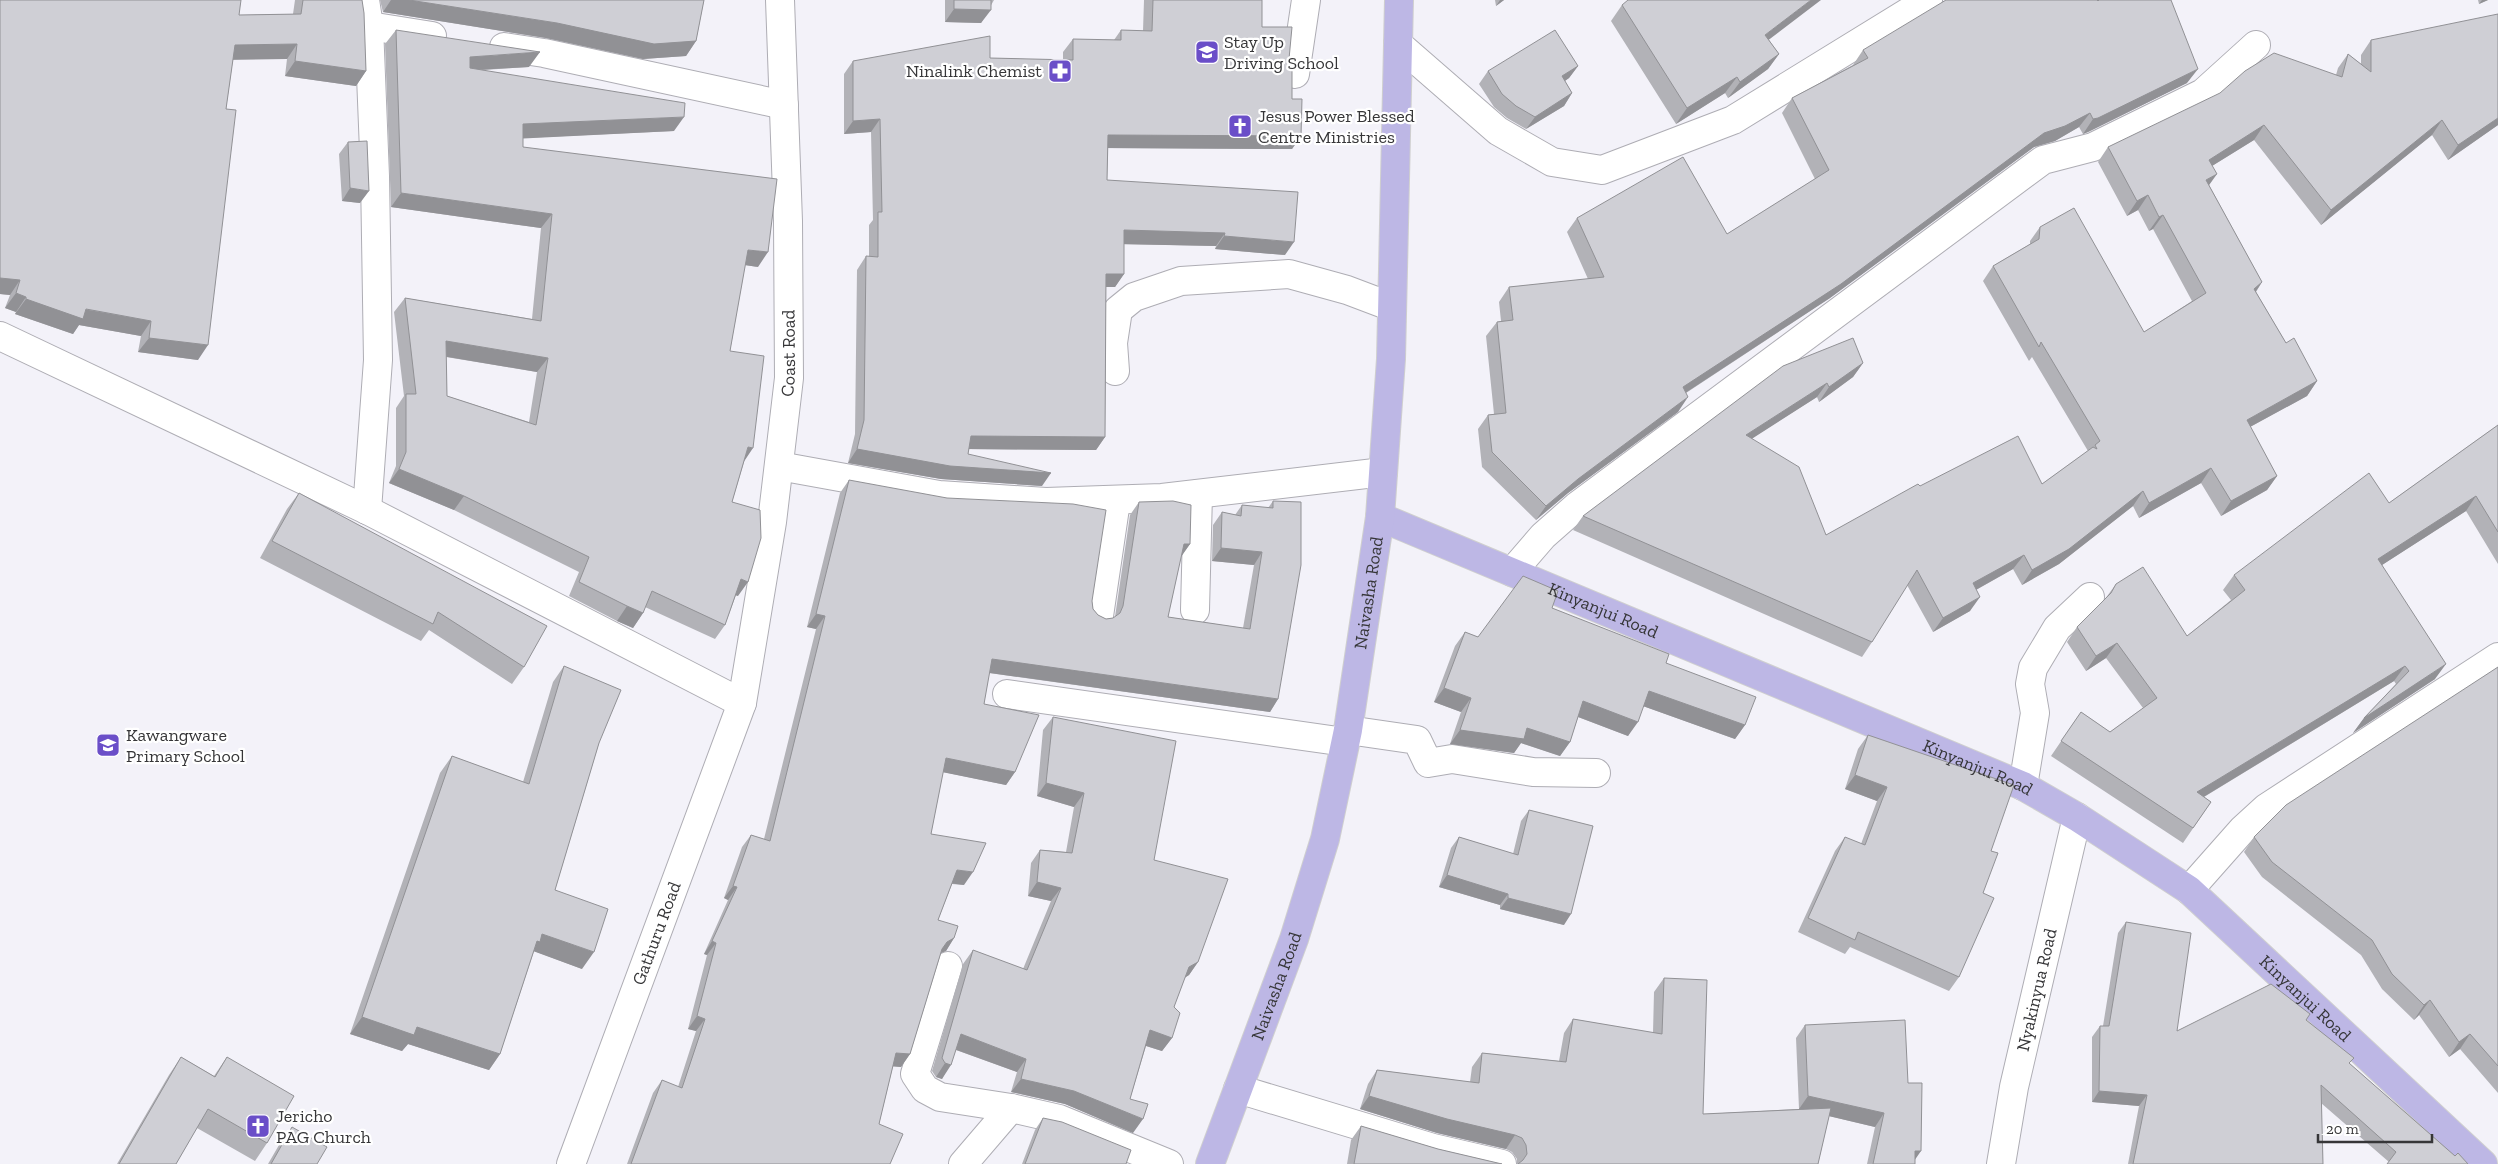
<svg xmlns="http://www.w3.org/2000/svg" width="2498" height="1164" font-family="'Zilla Slab',serif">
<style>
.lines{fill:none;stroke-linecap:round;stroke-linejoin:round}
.minor-casing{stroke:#aeadb4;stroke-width:30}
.major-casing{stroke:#cfcfcf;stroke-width:30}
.minor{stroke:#fff;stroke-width:28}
.major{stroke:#bdb7e5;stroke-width:28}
.wall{fill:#b2b2b7;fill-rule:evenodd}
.shaded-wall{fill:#919195}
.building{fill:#cfcfd5;stroke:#919195;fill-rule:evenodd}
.labels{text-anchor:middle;stroke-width:4.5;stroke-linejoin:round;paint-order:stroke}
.poi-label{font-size:18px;fill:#363638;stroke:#fff;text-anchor:start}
.street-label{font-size:18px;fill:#363638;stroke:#fff}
</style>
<rect width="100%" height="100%" fill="#f3f2f9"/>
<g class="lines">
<g class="minor-casing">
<g id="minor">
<path d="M365,0L369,26L375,176L378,360L367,510"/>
<path d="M369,26L432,36"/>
<path d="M1398,44L1498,131L1552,162L1602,170L1733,120L1928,0"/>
<path d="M504,47L544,53L784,105"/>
<path d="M1295,74L1306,0"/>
<path d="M0,336L367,510L742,703"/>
<path d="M1115,371L1113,343L1118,310L1134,297L1181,281L1289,274L1347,290L1392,307"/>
<path d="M779,466L939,495L1046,502L1162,498L1383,472"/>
<path d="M1512,572L1543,536L1577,506L2043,160L2093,147L2203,93L2256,45"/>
<path d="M1195,610L1198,494"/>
<path d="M1099,616L1116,501"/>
<path d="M1007,694L1345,742"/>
<path d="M1348,730L1417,740L1428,763L1452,759L1533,772L1596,773"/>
<path d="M2023,786L2035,713L2030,684L2033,668L2057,628L2090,597"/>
<path d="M2189,890L2243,829L2266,808L2498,657"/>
<path d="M948,966L915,1074L925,1089L940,1097L1011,1108L1059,1119L1169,1164"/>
<path d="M1238,1089L1433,1148L1502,1164"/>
<path id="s1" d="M571,1164L742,703L772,522L789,378L788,221L780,0"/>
<path d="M963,1164L1011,1108"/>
<path id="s2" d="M2001,1164L2014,1087L2077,817"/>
</g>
</g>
<g class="major-casing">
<g id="major">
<path id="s3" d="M1380,517L2023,786L2077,817L2189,890L2483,1164"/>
<path id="s4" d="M1210,1164L1294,939L1325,839L1348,730L1380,517L1391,359L1399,0"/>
</g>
</g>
<use href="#minor" class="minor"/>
<use href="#major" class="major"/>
</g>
<path class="wall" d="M0,0L239,15L293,14L295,0H362L366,71L356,86L285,76L287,59H233L226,109L198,360L138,352L141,336L79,325L73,334L15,314L16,312L5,308L10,295L0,294Z
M380,0H704L696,41L686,56L643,59L546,38L383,12Z
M945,0H994L981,23L945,22Z
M1144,0H1262V27L1289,59L1292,99L1301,136L1292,149L1108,148L1107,180L1285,255L1215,249L1216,246L1124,244V274L1115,287H1106L1105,437L1096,450L969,449L968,454L1042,486L941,479L848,463L855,434L857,270L866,256L869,257V225L873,220L871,132L844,134V74L853,61L990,58L1063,60V52L1073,39L1114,40L1121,30L1143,31Z
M1495,0H1504L1496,6Z
M2478,0H2488L2479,4Z
M1622,5L1769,40L1779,54L1768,69L1728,98L1725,93L1676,124L1611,21Z
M396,30L529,67L483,70L674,131L523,138V147L758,267L745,265L730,351L744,462L732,502L738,596L736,595L725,625L715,639L645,607L643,613L633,628L617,621L569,596L579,572L454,510L389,483L396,466V408L404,396L394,312L405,298L532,319L541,228L391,207L385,44ZM446,357L537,372L529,422L447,396Z
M2371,40L2498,125L2448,160L2432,135L2321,225L2254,140L2212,166L2209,185L2262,282L2256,292L2286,343L2317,381L2307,396L2250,427L2277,476L2267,490L2221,516L2201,483L2139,518L2133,506L2059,564L2022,585L2013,569L1976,590L1970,611L1933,632L1907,585L1872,642L1862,657L1573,530L1583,516L1863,363L1853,377L1819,402L1817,397L1752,438L1826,535L1920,486L2042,484L2088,451L2032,357L2029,361L1983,281L1993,266L2030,244V241L2040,227L2144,332L2192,301L2153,229L2149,231L2138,210L2127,216L2098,162L2108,147L2336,75L2338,68L2348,54L2361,64V55Z
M1863,50L2187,83L2088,132L2083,134L2079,127L2055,141L2034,147L1830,298L1686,393L1678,412L1568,493L1536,520L1482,467L1478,429L1488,415L1494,414L1486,336L1497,322L1501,321L1499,302L1509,287L1588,279L1567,232L1577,218L1727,234L1815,179L1782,113L1792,98L1853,65Z
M1578,66L1569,78L1565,81L1572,93L1564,106L1526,129L1507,118L1494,107L1479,84L1488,71Z
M348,142L360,203L342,201L339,154Z
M2498,425V564L2466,511L2382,565L2435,679L2353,733L2364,718L2396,684L2394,681L2204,797L2211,802L2183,843L2051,756L2081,712L2110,732L2143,708L2106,658L2086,671L2067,642L2077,627L2105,599L2116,584L2187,636L2231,600L2223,590L2234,575L2389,503Z
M849,480L1092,601L1093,609L1098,615L1106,619L1113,618L1115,617L1130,515L1139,502L1190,544L1181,556L1168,617L1243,628L1254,565L1212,561L1213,525L1222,512L1235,515L1242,505L1268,508L1273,501L1278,699L1270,712L989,673L984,704L1015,772L1006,785L943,772L931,834L964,885L952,884L938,920L954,938L946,951L941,953L910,1054L901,1067L893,1066L879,1124L890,1164H627L653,1093L662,1080L678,1087L696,1031L688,1029L707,955L704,954L728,900L724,898L742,847L751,835L764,839L816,629L807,627L840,493Z
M299,493L524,667L512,684L429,630L421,641L260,558L287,509Z
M1552,608L1666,663L1745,725L1735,739L1643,706L1628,736L1578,717L1570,742L1560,756L1521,743L1514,753L1450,744L1461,712L1434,702L1455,646L1465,632L1478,637Z
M564,666L599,743L555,890L582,969L534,951L500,1054L489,1070L408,1044L402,1051L350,1034L440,773L452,756L523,782L553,682Z
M2498,667V1093L2460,1049L2449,1057L2419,1015L2414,1020L2382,989L2361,955L2262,877L2244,852L2254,837Z
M1053,717L1154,860L1198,962L1189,975L1185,977L1174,1007L1172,1038L1162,1051L1146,1046L1130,1099L1133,1133L1065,1104L1011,1092L1017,1072L956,1050L942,1079L936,1077L932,1071L963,964L973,950L1023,969L1051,901L1028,896L1031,863L1040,850L1066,852L1074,807L1037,796L1043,730Z
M1868,735L1991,851L1983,893L1959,977L1949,991L1850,947L1845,954L1798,932L1835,851L1845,837L1861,844L1877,801L1845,789L1858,749Z
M1529,810L1564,925L1500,909V905L1439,887L1451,848L1459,837L1513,854L1521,821Z
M2126,922L2177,1031L2306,1020L2350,1064L2455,1156L2468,1164L2389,1162L2321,1103L2323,1164H2128L2139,1106L2092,1102V1037L2100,1026H2103L2118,933Z
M1664,978L1703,1114L1799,1109L1796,1038L1805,1025L1908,1083L1915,1164H1867L1875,1127L1829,1116L1818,1164H1517V1159L1512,1152L1506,1149L1437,1133L1360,1109L1368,1084L1377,1070L1470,1082L1472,1067L1482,1053L1559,1061L1564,1033L1573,1019L1653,1033L1654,992Z
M181,1057L214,1076L227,1057L267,1143L255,1161L197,1128L176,1164H117L169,1075Z
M1043,1118L1126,1164H1022L1035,1130Z
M1361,1126L1438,1149L1502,1164H1347L1351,1140Z
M292,1127L317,1164H268L279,1145Z"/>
<path class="shaded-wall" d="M391,0H409L557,23L696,41L686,56L643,59L546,38L383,12Z
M1500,0H1504L1496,6Z
M1811,0H1821L1754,51L1765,35Z
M2482,0H2488L2479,4Z
M954,9L991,10L981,23L945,22Z
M297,44L287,59L225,60L235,45Z
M540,52L529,67L460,71L470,57Z
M1779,54L1768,69L1728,98L1740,82Z
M295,61L366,71L356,86L285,76Z
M1578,66L1569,78L1553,89L1562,76Z
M2198,69L2187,83L2088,132L2083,134L2093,119Z
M1737,77L1725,93L1676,124L1687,108Z
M1572,93L1564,106L1526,129L1535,117Z
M2090,113L2079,127L2055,141L2034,147L1830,298L1673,401L1683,387L2044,133Z
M684,117L674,131L513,139L523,124Z
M2498,118V125L2448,160L2458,145Z
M880,119L871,132L844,134L853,121Z
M2442,120L2432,135L2321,225L2331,210Z
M2264,125L2254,140L2199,174L2209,160Z
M1108,135L1301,136L1292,149L1099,148Z
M2217,174L2207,188L2206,180Z
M350,188L369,191L360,203L342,201Z
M401,193L552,214L541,228L391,207Z
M2148,195L2138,210L2127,216L2137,201Z
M2163,215L2153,229L2149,231L2159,217Z
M1124,230L1225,233L1216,246L1114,244Z
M1224,236L1294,242L1285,255L1215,249Z
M748,250L768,252L758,267L738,264Z
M1106,274H1124L1115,287H1097Z
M0,278L20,280L10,295L0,294Z
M2262,282L2252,297L2254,289Z
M16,293L26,297L16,312L5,308Z
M26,299L151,321L141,336L79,325L73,334L15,314Z
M149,338L208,345L198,360L138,352Z
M446,341L548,358L537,372L436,355Z
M1863,363L1853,377L1819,402L1829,387Z
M2317,381L2307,396L2237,434L2247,420Z
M1827,383L1817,397L1736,449L1746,435Z
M1688,397L1678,412L1568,493L1536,520L1546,506L1578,479Z
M971,436L1105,437L1096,450L962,449Z
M748,447L753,448L743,463Z
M857,449L1051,473L1042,486L941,479L848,463Z
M2211,468L2201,483L2139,518L2149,503Z
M399,469L464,496L454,510L389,483Z
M2277,476L2267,490L2221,516L2231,501Z
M2143,491L2133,506L2059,564L2022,585L2032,570Z
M2476,496L2466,511L2368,574L2378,559Z
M1184,544H1190L1181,557Z
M1221,548L1262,552L1254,565L1212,561Z
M2024,555L2013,569L1963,597L1973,583Z
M741,579L748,582L738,596L731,594Z
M1980,597L1970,611L1933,632L1943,618Z
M627,606L643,613L633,628L617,621Z
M816,614L825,616L816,629L807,627Z
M2117,643L2106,658L2086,671L2096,656Z
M992,659L1278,699L1270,712L983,672Z
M2446,664L2435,679L2353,733L2364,718Z
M2405,666L2394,681L2187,807L2197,792Z
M1444,688L1471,698L1461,712L1434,702Z
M1649,691L1745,725L1735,739L1640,705Z
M1583,701L1638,722L1628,736L1573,715Z
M1527,728L1570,742L1560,756L1521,743L1514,753L1450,744L1460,730Z
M946,758L1015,772L1006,785L937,771Z
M1855,775L1887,787L1877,801L1845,789Z
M1046,783L1084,793L1074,807L1037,796Z
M957,870L973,872L964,885L948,883Z
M1447,875L1508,894L1500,905L1439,887Z
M1037,882L1061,888L1051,901L1028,896Z
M733,886L737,887L728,900L724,898Z
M1508,898L1571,914L1564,925L1500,909Z
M542,934L594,952L582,969L533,951L525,958Z
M954,938L946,951L938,954L947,942Z
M712,941L716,943L707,955L704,954Z
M1198,962L1189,975L1180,981L1189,967Z
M2430,1000L2419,1015L2414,1020L2424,1005Z
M697,1016L705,1019L696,1031L688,1029Z
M362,1017L417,1027L500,1054L489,1070L408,1044L402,1051L350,1034Z
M1150,1030L1172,1038L1162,1051L1140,1044Z
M961,1034L1026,1059L1017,1072L951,1048Z
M2470,1034L2460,1049L2449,1057L2459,1042Z
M896,1053L910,1054L901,1067L887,1066Z
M945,1063L951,1065L942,1079L936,1077Z
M1021,1079L1074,1091L1143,1119L1133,1133L1065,1104L1011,1092Z
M2099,1091L2147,1095L2139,1106L2092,1102Z
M1369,1096L1515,1135L1506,1149L1437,1133L1360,1109Z
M1808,1096L1884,1113L1875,1127L1799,1109Z
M1915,1151H1921L1912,1164Z"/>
<path class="building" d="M0,0H241L239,15L301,14L303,0H362L364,13L366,71L295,61L297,44L235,45L226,109L236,110L208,345L149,338L151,321L86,309L83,319L26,299V297L16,293L20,280L0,278Z
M409,0H704L696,41L654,44L557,23Z
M954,0H991V10L954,9Z
M1153,0H1262V27H1292L1289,59L1292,70V99H1302L1301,136L1108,135L1107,180L1298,192L1294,242L1224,236L1225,233L1124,230V274H1106L1105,437L971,436L968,454L1051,473L950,466L857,449L864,420L866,256L878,257V212H882L880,119L853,121V61L990,36V58L1073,60V39L1121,40V30L1152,31Z
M1628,0H1811L1765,35L1779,54L1740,82L1737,77L1687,108L1622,5Z
M1946,0H2097L2098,1L2099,0H2171L2198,69L2098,118L2093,119L2090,113L2065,126L2044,133L1841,284L1683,387L1688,397L1578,479L1546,506L1492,452L1488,415L1506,413L1497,322L1513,320L1509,287L1604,277L1577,218L1683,157L1727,234L1829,170L1792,98L1868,58L1863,50Z
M2498,14V118L2458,145L2442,120L2331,210L2264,125L2209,160L2217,174L2206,180L2262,282L2254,289L2286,343L2294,338L2317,381L2247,420L2277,476L2231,501L2211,468L2149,503L2143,491L2069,549L2032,570L2024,555L1973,583L1980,597L1943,618L1917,570L1872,642L1583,516L1783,366L1853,338L1863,363L1829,387L1827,383L1746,435L1799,467L1826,535L1918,484L1920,486L2018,436L2042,484L2093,447L2097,449L2095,445L2100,441L2041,342L2039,347L1993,266L2039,239L2040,227L2074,208L2144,332L2206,293L2163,215L2159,217L2148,195L2137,201L2108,147L2220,93L2245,71L2274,53L2342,77L2348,54L2371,72V40Z
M396,30L540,52L470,57V68L685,103L684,117L523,124V147L777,179L768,252L748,250L730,351L764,356L753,448L748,447L732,502L760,510L761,538L748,582L741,579L725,625L652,591L643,613L627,606L579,582L589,557L464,496L399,469L406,452V394H416L405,298L541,321L552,214L401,193ZM446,341L548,358L536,425L447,396Z
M1555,30L1578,66L1562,76L1572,93L1535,117L1516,106L1502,94L1488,71Z
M367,141L369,191L350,188L348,142Z
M2498,425V532L2476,496L2378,559L2446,664L2364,718L2409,671L2405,666L2197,792L2211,802L2193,828L2061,741L2081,712L2110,732L2157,698L2117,643L2096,656L2077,627L2111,593L2116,584L2143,567L2187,636L2245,590L2234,575L2369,473L2389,503Z
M849,480L947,498L1073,504L1106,510L1092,601L1093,609L1098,615L1106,619L1113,618L1120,613L1123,606L1139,502L1173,501L1191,505L1190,544H1184L1168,617L1250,629L1262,552L1221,548L1222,512L1241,516L1242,505L1273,508V501L1301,502V565L1278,699L992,659L984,704L1039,715L1015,772L946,758L931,834L986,843L973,872L957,870L938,920L958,926L954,938L947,942L942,949L910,1054L896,1053L879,1124L903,1134L890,1164H631L662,1080L682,1088L705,1019L697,1016L716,943L712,941L737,887L733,886L751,835L770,841L825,616L816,614Z
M299,493L547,626L524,667L438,612L433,624L272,541Z
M1523,576L1558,591L1552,608L1669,654L1666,663L1756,697L1745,725L1649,691L1638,722L1583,701L1570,742L1527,728L1524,739L1460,730L1471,698L1444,688L1465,632L1478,637Z
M564,666L621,690L599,743L555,890L608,909L594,952L542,934L540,942L537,941L500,1054L417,1027L414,1035L362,1017L452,756L529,784Z
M2498,667V1066L2470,1034L2459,1042L2430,1000L2424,1005L2392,974L2372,940L2272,862L2254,837L2286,805Z
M1053,717L1176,741L1154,860L1228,879L1198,962L1189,967L1174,1007L1180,1013L1172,1038L1150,1030L1130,1099L1148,1104L1143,1119L1074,1091L1021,1079L1026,1059L961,1034L951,1065L945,1063L942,1058L973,950L1027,970L1061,888L1037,882L1040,850L1072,853L1084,793L1046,783Z
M1868,735L2014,785L1991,851L1998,853L1983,893L1994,898L1959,977L1858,932L1855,940L1808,918L1845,837L1865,845L1887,787L1855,775Z
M1529,810L1593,826L1571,914L1508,898V894L1447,875L1459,837L1518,855Z
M2126,922L2191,933L2177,1031L2271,984L2310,1014L2306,1020L2354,1058L2349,1063L2455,1156L2458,1153L2468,1164H2387L2396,1152L2321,1085L2323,1164H2133L2147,1095L2099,1091L2100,1026H2109Z
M1664,978L1707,980L1703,1114L1831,1108L1818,1164H1518L1523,1160L1527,1154L1526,1145L1522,1138L1515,1135L1447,1119L1369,1096L1377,1070L1479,1083L1482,1053L1566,1062L1573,1019L1662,1034Z
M1905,1020L1908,1083H1922L1921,1151H1915V1164H1873L1884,1113L1808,1096L1805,1025Z
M181,1057L215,1077L227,1057L294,1096L267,1143L208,1109L176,1164H119Z
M1043,1118L1062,1122L1131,1150L1126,1164H1025Z
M1361,1126L1438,1149L1502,1164H1354Z
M292,1127L327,1147L317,1164H271Z"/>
<defs>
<g id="school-square" transform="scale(1.25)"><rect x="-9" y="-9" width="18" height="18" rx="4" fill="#6a4ec8" stroke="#fff"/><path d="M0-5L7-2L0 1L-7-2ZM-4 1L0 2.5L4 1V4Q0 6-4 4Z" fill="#fff"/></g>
<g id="pharmacy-square" transform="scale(1.25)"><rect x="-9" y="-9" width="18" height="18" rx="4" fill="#6a4ec8" stroke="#fff"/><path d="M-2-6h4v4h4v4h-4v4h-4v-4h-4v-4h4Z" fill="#fff"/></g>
<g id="church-square" transform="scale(1.25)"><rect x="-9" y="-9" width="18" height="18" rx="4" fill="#6a4ec8" stroke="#fff"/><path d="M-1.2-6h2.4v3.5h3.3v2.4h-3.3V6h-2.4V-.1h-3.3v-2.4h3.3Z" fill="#fff"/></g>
</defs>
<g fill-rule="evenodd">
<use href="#school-square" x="1207" y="52"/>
<use href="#pharmacy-square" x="1060" y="71"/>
<use href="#church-square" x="1240" y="126"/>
<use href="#school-square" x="108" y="745"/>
<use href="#church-square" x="258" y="1126"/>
</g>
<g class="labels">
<g class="poi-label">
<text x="1224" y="48">Stay Up<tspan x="1224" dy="21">Driving School</tspan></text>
<text x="1042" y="77" text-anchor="end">Ninalink Chemist</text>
<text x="1258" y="122">Jesus Power Blessed<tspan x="1258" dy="21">Centre Ministries</tspan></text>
<text x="126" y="741">Kawangware<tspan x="126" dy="21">Primary School</tspan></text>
<text x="276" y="1122">Jericho<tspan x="276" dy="21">PAG Church</tspan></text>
</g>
<g class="street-label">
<text dy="6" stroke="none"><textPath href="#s1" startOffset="845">Coast Road</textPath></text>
<text dy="6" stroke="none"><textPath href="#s4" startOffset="595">Naivasha Road</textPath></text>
<text dy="6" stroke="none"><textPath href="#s3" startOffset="242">Kinyanjui Road</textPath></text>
<text dy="6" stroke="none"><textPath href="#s3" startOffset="648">Kinyanjui Road</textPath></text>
<text dy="6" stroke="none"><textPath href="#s1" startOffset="246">Gathuru Road</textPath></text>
<text dy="6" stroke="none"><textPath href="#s4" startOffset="190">Naivasha Road</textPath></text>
<text dy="6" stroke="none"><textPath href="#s2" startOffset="178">Nyakinyua Road</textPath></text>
<text dy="6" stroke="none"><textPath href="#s3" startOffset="1052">Kinyanjui Road</textPath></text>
</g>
</g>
<path d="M2318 1134v8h114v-8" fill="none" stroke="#363638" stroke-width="2.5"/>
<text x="2326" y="1134" font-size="15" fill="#363638" stroke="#ffffff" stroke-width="4" paint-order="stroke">20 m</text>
</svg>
